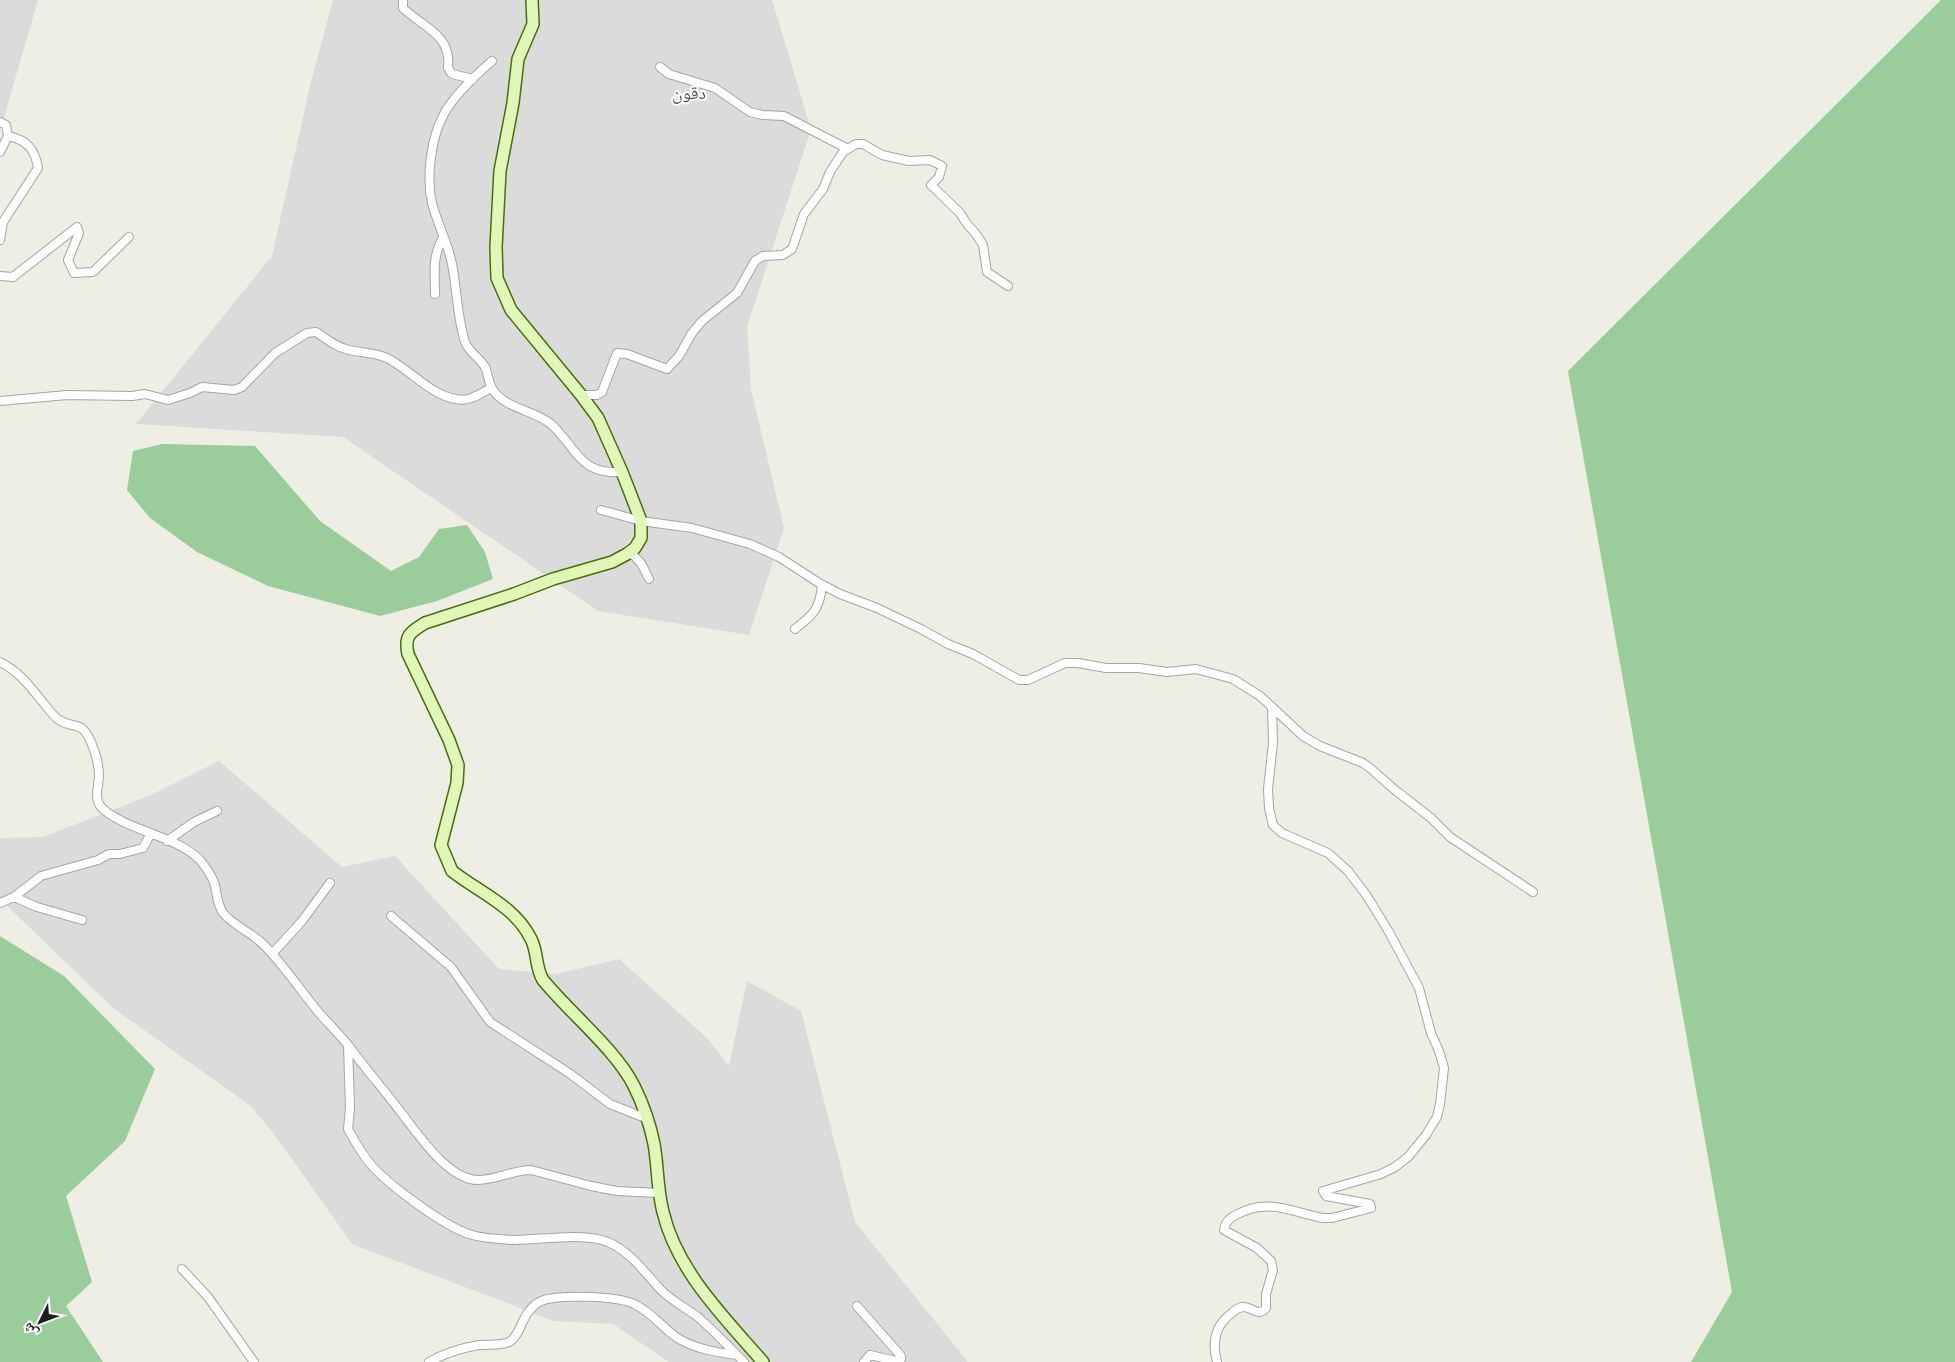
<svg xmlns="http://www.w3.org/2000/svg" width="1955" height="1362" font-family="'Space Grotesk','Noto Naskh Arabic',sans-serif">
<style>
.residential{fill:#dcdbdb}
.forest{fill:#9bcc9c}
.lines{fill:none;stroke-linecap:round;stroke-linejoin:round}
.minor-casing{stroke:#a5a5a5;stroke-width:10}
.secondary-casing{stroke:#45700a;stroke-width:14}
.minor{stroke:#fff;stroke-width:8}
.secondary{stroke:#e1f7ba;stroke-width:11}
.labels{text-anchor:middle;stroke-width:4;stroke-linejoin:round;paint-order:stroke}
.quarter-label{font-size:18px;fill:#515151;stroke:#fff}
</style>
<rect width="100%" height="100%" fill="#eeeee4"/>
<path class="residential" d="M0,0H38L0,131Z
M333,0H772L811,129L747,327L751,389L784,528L749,635L598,611L343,437L136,424L272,256L311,82Z
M219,761L342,867L395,856L499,969L556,974L619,959L708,1039L729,1066L747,981L801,1011L855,1222L968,1362H669L613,1324L554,1321L352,1244L274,1134L251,1106L113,1008L0,899V838L43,837L151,795Z"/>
<path class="forest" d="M1941,0H1955V1362H1691L1732,1292L1568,371Z
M162,444L255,446L320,521L391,571L419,557L439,529L467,525L485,552L493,579L437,601L380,616L268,586L197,552L150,518L127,490L133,451Z
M0,936L64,976L155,1069L125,1141L66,1196L92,1282L66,1306L103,1362H0Z"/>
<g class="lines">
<g class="minor-casing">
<path id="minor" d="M403,0V8C422,27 452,34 448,68L452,74L473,79
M492,61C477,74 453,97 444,114C431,138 426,176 432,203C437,223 448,243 452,264C457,289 457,317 465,342C469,353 482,359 486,369C488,376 489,384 493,390C506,409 534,410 551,424C577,448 579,475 622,472
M660,67L669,74L715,88L750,112L763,115L784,116L848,149
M0,122L6,125L8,136L0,152
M0,240L3,222L38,168C35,149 27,140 8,136
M0,276L13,277L77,227L79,233L68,260L74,273L93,272L129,237
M435,294C435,274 432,255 443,238
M581,395H597L602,392L617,353L627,354L667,369L679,356L692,333L702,321L737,293L755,261L763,256L783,255L792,249L804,214L823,189L830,172L843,152L856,144H863L882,155L909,161L930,160L942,166L939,177L931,185L960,213L967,224L976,234L983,245L987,272L1008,286
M0,401L67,395L132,396L145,394L168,400L190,393L202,387L234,390L242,387L275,353L307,333L316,332C326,339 336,347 349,350C362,353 374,352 387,358C409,369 432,396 456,399C470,402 479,394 491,388
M601,510L641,521L692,528L750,544L779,557L819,583L840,594L877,608L921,629L948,644L973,654L1019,680H1028L1065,663H1078L1106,668H1139L1167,672L1196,669L1233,679L1260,696L1272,707L1273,743L1268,789L1269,808L1273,825L1282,833L1328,853L1348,871L1367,896L1389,932L1419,988L1431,1033L1439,1051L1444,1068L1440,1104L1437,1117L1426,1135L1408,1157L1395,1167L1381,1174L1323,1191L1326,1196L1370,1204L1371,1208L1332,1218H1323C1291,1212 1267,1197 1236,1215C1229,1218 1225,1222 1224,1230L1257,1248L1271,1261L1273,1270L1266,1294V1308C1258,1318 1252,1306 1242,1307C1238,1308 1235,1310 1232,1313C1215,1325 1212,1343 1217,1362
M630,552L641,563L649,579
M795,629C813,615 820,609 822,585
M0,662C17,670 29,685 41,700C47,707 52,715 59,720C75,730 81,719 91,742C95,752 99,764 99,775C99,786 93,799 102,808C127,831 174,835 199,859C205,866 212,876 215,885C217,895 217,904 223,913C235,927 253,933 265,946C285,967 301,991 320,1014C329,1024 339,1034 348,1045L350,1108L348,1129C355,1142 363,1156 373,1167C392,1187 446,1228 472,1235C486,1239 500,1239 514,1240C542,1240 582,1232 608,1242C631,1252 645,1273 661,1290C672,1301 686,1308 698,1317C714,1331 729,1347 744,1362
M1272,707L1303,736L1320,746L1363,763L1370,768L1395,790L1431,818L1450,837L1533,892
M167,841L194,822L217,811
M0,903L14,897
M391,916L451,967L490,1022L569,1073L610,1104L648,1119
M82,920L37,907L14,897L41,876L98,860L109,854H120L143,848L151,833
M272,954L302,921L330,883
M348,1045C365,1068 383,1089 400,1111C417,1133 448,1180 478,1180C496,1180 513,1170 531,1170L591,1186L617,1191L659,1193
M182,1269L208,1297L254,1362
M857,1306L901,1356V1359L896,1361L870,1355L864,1362
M429,1362C445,1353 461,1348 479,1345C488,1344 501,1346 509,1342C519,1337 522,1319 529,1311C532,1307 537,1303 541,1301C558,1294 618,1296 634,1304C650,1311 662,1327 676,1337C694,1349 716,1352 737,1355"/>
</g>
<g class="secondary-casing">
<path id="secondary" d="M532,0L533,24L518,59L513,103L500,171L496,247L497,278L511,310L581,395L598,418L622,472L641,521V538L635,548L627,554L612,562L553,579L514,594L425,623C410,632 404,636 408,654L449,740L458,765L457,783L441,845L452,871C480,893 515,906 531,939C538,952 535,967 543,980C570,1013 616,1050 634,1086C643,1104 650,1124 654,1144C658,1166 657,1189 663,1212C677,1271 724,1317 763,1362"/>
</g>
<use href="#minor" class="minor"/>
<use href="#secondary" class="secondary"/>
</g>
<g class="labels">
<g class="quarter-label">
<text x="689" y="99">دقون</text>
</g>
</g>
<g transform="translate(40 1322) rotate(228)" stroke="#ffffff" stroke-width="4" paint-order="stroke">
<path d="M0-4L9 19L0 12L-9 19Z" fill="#1e1e1e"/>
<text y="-8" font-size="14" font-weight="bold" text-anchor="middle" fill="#1e1e1e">ش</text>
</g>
</svg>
